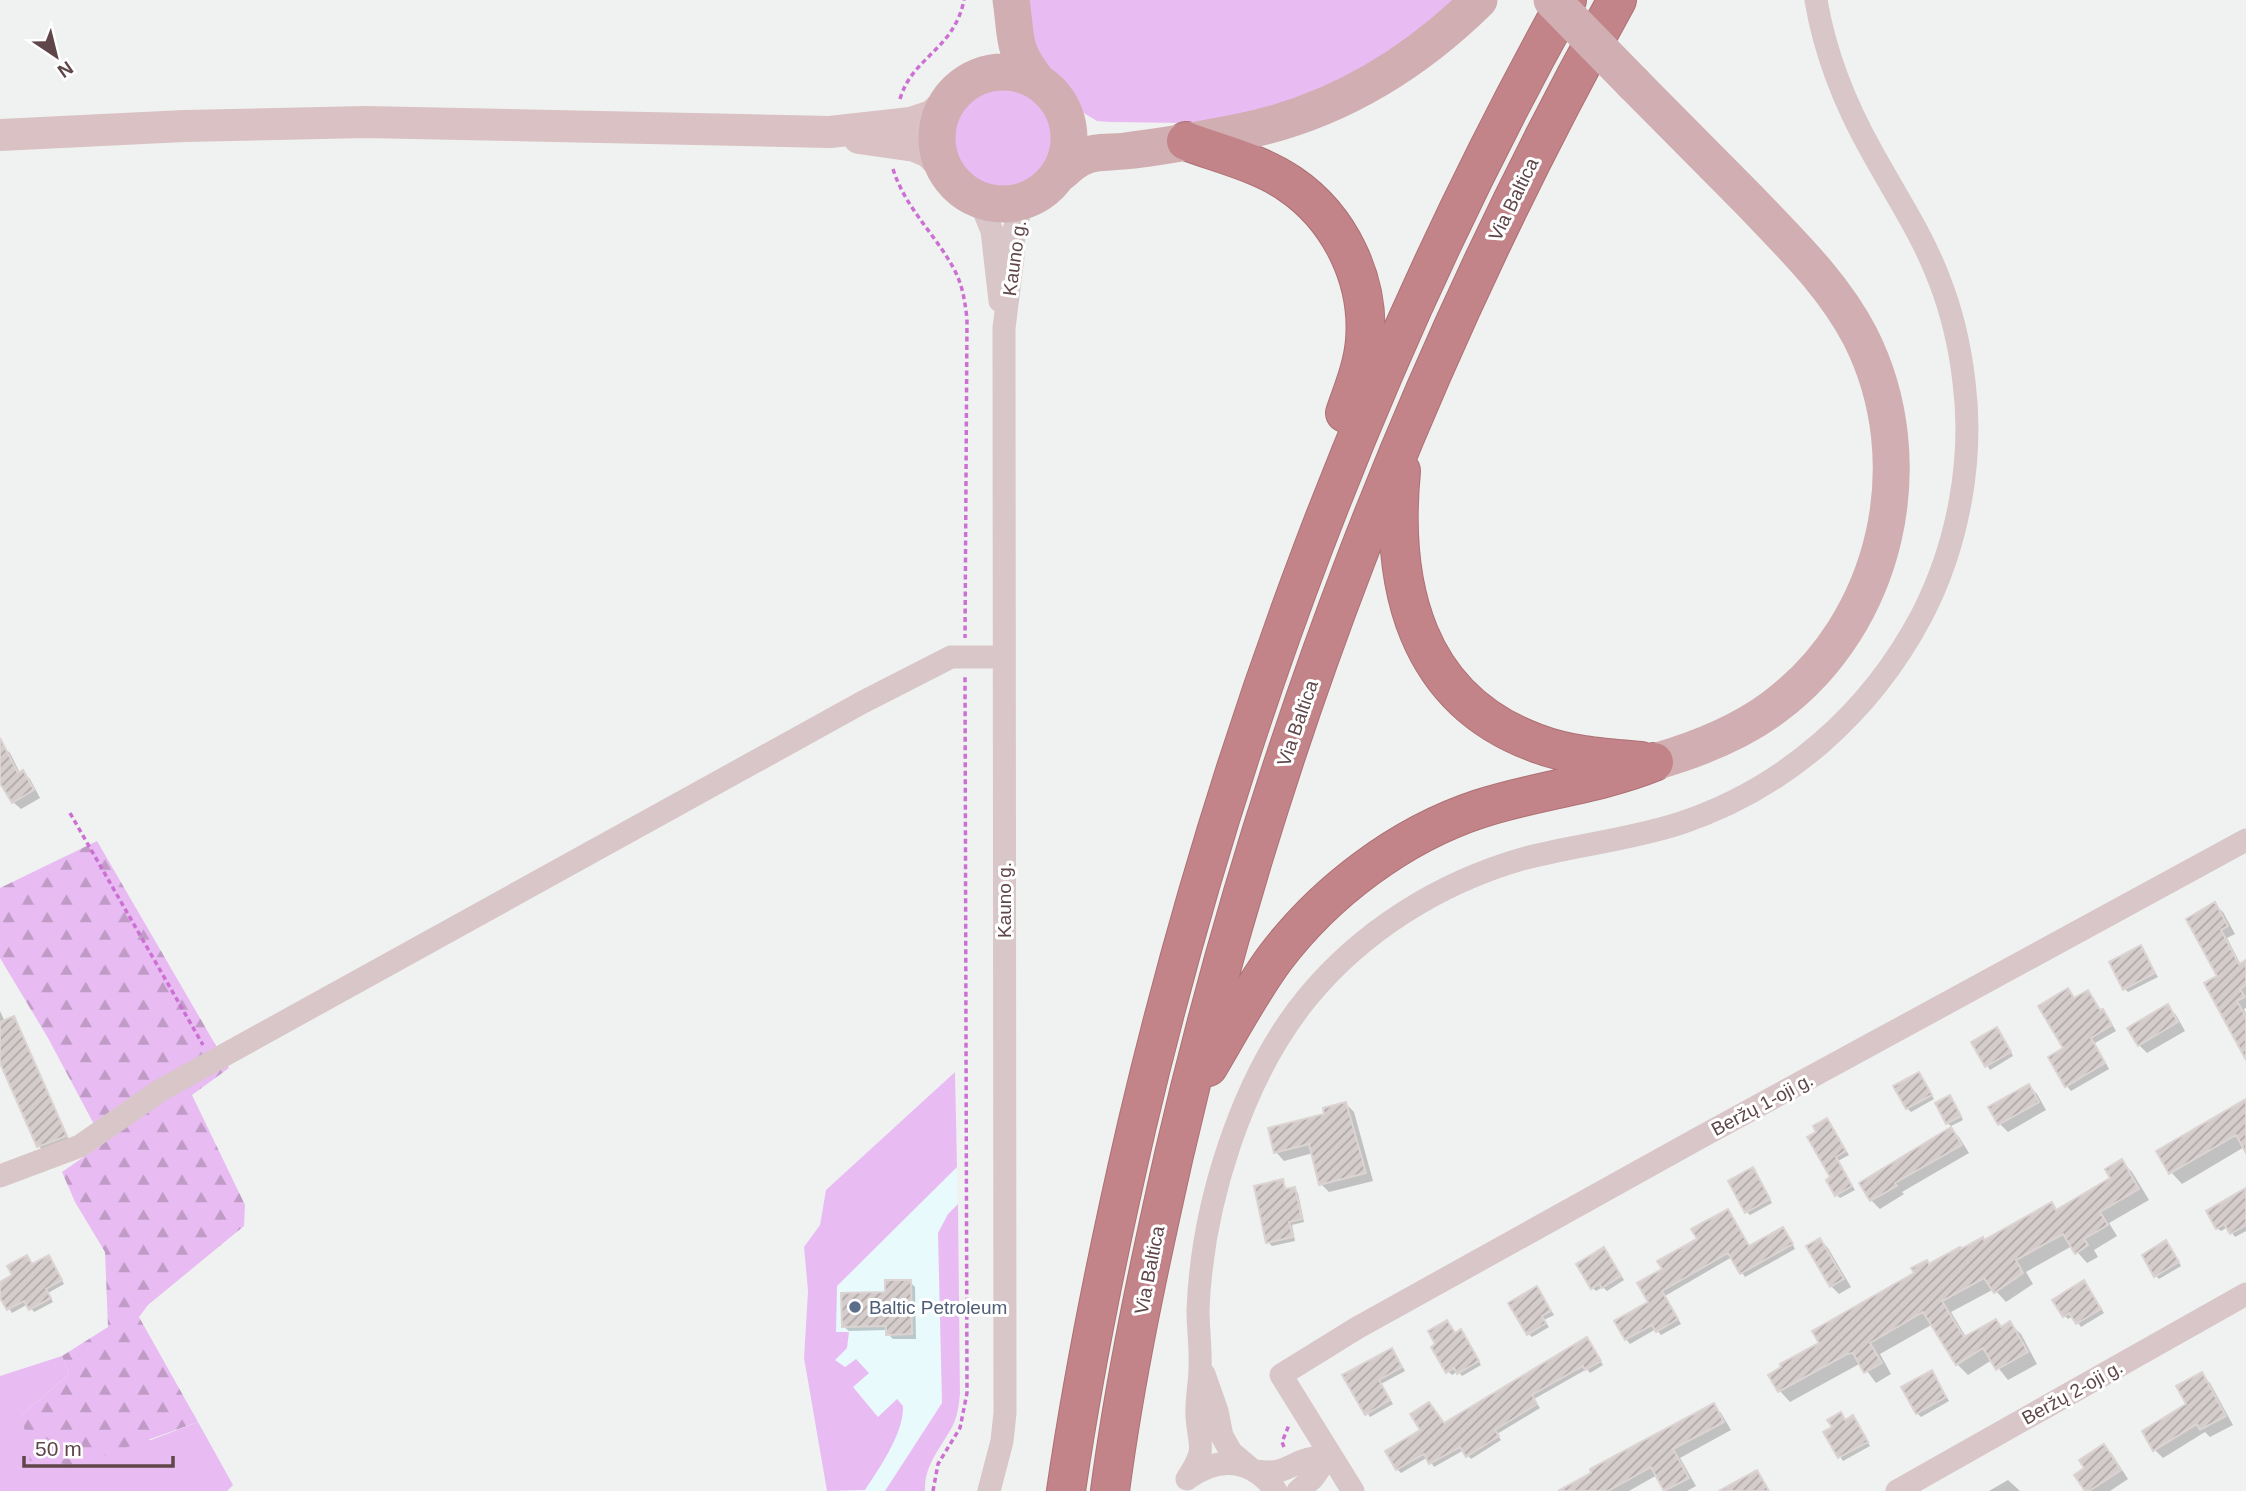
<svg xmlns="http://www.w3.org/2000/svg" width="2246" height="1491" font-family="Arial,sans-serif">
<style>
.commercial{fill:#e9fafd}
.grass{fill:#e8bcf2}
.forest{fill:url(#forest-firs)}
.shadow{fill:#0003}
.building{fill:url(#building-hatch);stroke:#dcd4d3;stroke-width:2}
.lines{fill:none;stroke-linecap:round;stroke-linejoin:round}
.highway-casing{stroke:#ad7073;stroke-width:40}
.path{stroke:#cc71d3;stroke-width:3.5;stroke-dasharray:5 3.5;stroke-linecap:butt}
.street{stroke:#d8c6c8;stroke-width:23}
.secondary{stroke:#dac1c3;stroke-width:32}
.primary{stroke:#d0aeb1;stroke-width:37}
.highway{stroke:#c28488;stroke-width:38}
.primary-bridge{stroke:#d0aeb1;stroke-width:37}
.service-dot{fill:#5c6f8a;stroke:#fff;stroke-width:2.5}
.labels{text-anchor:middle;stroke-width:6;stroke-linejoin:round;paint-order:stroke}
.street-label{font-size:19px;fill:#5f4649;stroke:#fff}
.service-label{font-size:19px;fill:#4e5e75;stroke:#fff;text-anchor:start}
</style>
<defs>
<pattern id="forest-firs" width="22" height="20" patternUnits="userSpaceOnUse" patternTransform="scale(1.75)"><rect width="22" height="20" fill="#e8bcf2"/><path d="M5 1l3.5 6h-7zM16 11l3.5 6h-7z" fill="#bf9bc6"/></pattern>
<pattern id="building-hatch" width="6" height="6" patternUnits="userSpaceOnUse" patternTransform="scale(1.75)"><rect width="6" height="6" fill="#d5cdcc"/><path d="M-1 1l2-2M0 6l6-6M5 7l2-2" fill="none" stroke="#b0a8a8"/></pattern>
</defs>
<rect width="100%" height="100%" fill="#f0f2f1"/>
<path class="commercial" d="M955,1072L960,1394L955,1421L930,1462L925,1481V1491H827L804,1358L808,1291L804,1247L820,1225L826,1190Z"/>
<path class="grass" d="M1022,0H1457L1384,58L1310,96L1223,120L1185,123L1110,122L1097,121L1077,109L1061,86L1041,69Z
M948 138a55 55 0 1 1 110 0a55 55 0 1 1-110 0Z
M955,1072L957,1167L837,1286L836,1332H849L847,1348L835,1360L845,1367L856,1359L869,1373L853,1387L878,1417L897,1399L903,1406C904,1433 880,1467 865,1490L827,1491L804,1358L808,1291L804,1247L820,1225L826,1190Z
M958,1204L960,1394C959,1403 958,1414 954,1423C943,1446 924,1463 925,1491H885L942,1403L938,1233L948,1214Z
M62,1356L69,1374L22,1415L151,1440L198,1422L233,1485L227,1491H0V1376Z"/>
<path class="forest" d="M97,841L229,1068L192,1095L245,1205L244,1226L148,1305L139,1317L198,1422L78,1465L30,1461L22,1415L69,1374L62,1356L108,1327L105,1252L75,1202L62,1172L104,1143L48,1038L0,958V888Z"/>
<path class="shadow" d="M2,746L10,753L20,773L22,772L30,779L40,798L21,809L13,802L0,779V747Z
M2215,905L2223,912L2235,934L2227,938L2241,965L2246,963V1008L2244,1009L2246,1014V1053L2219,977Z
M2140,947L2158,977L2128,992L2125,989Z
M2068,990L2075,999L2087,992L2101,1012L2107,1016L2116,1031L2095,1043L2109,1069L2071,1091L2066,1085Z
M2168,1007L2176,1015L2185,1031L2147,1053L2139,1045Z
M0,1011L5,1022L14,1018L17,1022L69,1140L42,1150L39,1146L0,1059Z
M2000,1033L2013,1056L1990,1070L1973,1043Z
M1919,1074L1934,1099L1911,1112L1907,1108Z
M2029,1086L2037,1094L2046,1110L2008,1132L2000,1124L1990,1108Z
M1953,1101L1963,1120L1951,1126L1947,1123Z
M2246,1101V1146L2182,1184L2171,1172Z
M1346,1104L1354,1112L1373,1181L1329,1192L1321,1184L1313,1153L1284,1161L1276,1152L1326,1115Z
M1827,1120L1849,1155L1838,1161L1855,1190L1840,1198L1837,1195L1818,1132Z
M1951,1129L1959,1137L1969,1153L1902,1192L1904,1194L1880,1209L1871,1200L1861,1184Z
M2121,1161L2132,1172L2149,1200L2109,1223L2117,1236L2094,1250L2098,1257L2087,1263L2072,1246L2026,1272L2033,1284L2006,1302L1994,1289L1951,1312L1966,1337L1996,1321L2003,1328L2010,1324L2021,1334L2037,1364L2008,1380L1992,1360L1968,1375L1957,1364L1933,1324L1880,1354L1891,1374L1876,1383L1861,1363L1790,1402L1780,1391L1771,1375L1821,1344L1929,1265L1985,1242L2052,1204L2058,1211L2112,1179Z
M1756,1173L1772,1203L1750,1215L1747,1212Z
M1282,1181L1287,1190L1294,1189L1298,1193L1304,1222L1292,1225L1295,1241L1272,1246L1268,1242Z
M2246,1198V1231L2235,1237L2228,1227L2221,1231L2217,1228Z
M1728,1211L1750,1248L1787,1233L1795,1249L1745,1277L1732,1257L1665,1296L1681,1324L1661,1335L1656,1329L1630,1344L1626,1339L1650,1303L1664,1270Z
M1820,1240L1828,1248L1851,1287L1839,1294L1831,1286Z
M2170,1246L2181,1266L2159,1279L2155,1275Z
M1607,1253L1624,1280L1607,1291L1603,1287L1596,1291L1593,1288Z
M27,1257L33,1266L52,1261L64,1284L48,1293L53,1302L34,1312L28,1304L12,1313L0,1294V1284L14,1276Z
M910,1282L915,1287L916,1339H893L888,1334V1330L849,1331L843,1326L887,1294Z
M2087,1286L2104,1313L2081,1327L2073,1316L2068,1319L2064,1315Z
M1540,1292L1554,1315L1544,1320L1549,1327L1532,1337L1529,1334Z
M1447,1322L1456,1334L1464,1335L1481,1365L1462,1376L1458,1371L1452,1375L1448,1371L1438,1345Z
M1587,1339L1603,1365L1590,1373L1587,1369L1534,1399L1540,1408L1497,1434L1501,1440L1471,1459L1464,1450L1434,1467L1428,1457L1401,1473L1397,1469L1444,1425Z
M1395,1354L1405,1371L1381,1384L1393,1404L1370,1417L1345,1376Z
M1932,1372L1949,1401L1921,1417L1917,1413Z
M2201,1374L2210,1383L2233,1425L2210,1437L2205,1432L2163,1458L2155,1450L2189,1405Z
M1713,1405L1721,1413L1731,1430L1680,1458L1696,1486L1687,1491H1666L1657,1475L1629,1491H1562Z
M1853,1418L1870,1446L1843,1461L1826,1433Z
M2104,1446L2112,1454L2128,1479L2110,1491H2087L2086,1469Z
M2008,1480L2020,1491H1989Z"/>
<path class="building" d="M0,738L18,773L23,770L34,790L12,803L0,783Z
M2215,902L2228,926L2221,930L2239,964L2246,960V985L2240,989L2245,997L2237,1001L2246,1017V1060L2204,983L2217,976L2186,919Z
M2141,945L2155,973L2123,990L2109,962Z
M2068,988L2074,998L2088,990L2100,1010L2103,1009L2112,1025L2091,1038L2105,1063L2065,1087L2048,1057L2063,1048L2038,1006Z
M2168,1004L2178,1022L2138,1046L2127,1028Z
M14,1016L67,1136L37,1147L0,1063V1022Z
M1997,1027L2011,1052L1985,1067L1971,1042Z
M1919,1072L1932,1095L1906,1109L1893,1086Z
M2029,1084L2039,1102L1998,1125L1988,1107Z
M1950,1095L1961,1116L1946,1124L1935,1103Z
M2246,1099V1153L2236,1135L2169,1174L2156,1151Z
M1346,1102L1366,1173L1319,1185L1309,1144L1274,1153L1268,1128L1324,1114L1323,1108Z
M1827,1118L1846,1151L1836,1157L1852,1186L1835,1196L1826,1180L1830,1177L1807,1137L1816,1132L1813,1126Z
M1951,1127L1962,1145L1895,1183L1897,1186L1870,1201L1859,1183Z
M2122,1159L2139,1189L2100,1212L2108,1225L2084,1239L2088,1245L2075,1254L2063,1234L2016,1260L2023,1273L1994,1293L1984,1278L1942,1301L1964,1337L1996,1319L2001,1327L2010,1321L2028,1352L1996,1370L1983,1348L1956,1365L1923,1312L1870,1343L1882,1363L1864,1373L1853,1353L1847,1354L1778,1392L1768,1375L1781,1367L1780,1364L1819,1343L1812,1331L1914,1273L1911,1268L1927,1260L1929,1264L1960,1247L1961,1249L1983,1237L1984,1240L2052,1202L2056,1210L2110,1178L2105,1169Z
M1753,1167L1770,1199L1745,1213L1728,1181Z
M1283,1179L1285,1189L1295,1187L1302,1219L1289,1222L1293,1237L1266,1243L1254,1186Z
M2246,1188V1225L2230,1234L2224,1224L2216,1229L2206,1211Z
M1728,1209L1749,1246L1783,1227L1793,1244L1740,1274L1728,1253L1662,1291L1678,1319L1656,1332L1652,1325L1625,1340L1614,1321L1648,1302L1637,1283L1662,1269L1657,1261L1697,1239L1691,1229Z
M1820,1238L1844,1279L1830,1287L1806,1246Z
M2166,1240L2179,1262L2154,1277L2142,1255Z
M1604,1247L1621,1276L1602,1288L1599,1284L1591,1289L1576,1264Z
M27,1255L32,1264L49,1255L62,1280L46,1289L51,1298L29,1310L24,1301L7,1310L0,1298V1282L12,1275L7,1266Z
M885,1280H911L912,1334L886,1335V1326L842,1327L841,1293L885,1292Z
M2084,1280L2101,1309L2076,1324L2069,1313L2063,1317L2052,1300Z
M1537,1286L1551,1311L1542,1316L1546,1323L1527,1335L1508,1303Z
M1447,1320L1455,1333L1461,1329L1479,1361L1457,1374L1454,1368L1446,1373L1431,1347L1435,1344L1428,1331Z
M1587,1337L1601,1361L1585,1370L1583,1366L1532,1395L1537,1404L1495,1430L1499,1436L1466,1457L1460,1447L1429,1464L1424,1454L1396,1470L1385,1451L1420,1430L1410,1414L1429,1402L1444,1423Z
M1392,1348L1402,1367L1379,1380L1390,1400L1365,1415L1342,1375Z
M1932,1370L1946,1397L1916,1414L1901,1387Z
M2202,1372L2226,1416L2200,1430L2197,1424L2153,1451L2142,1431L2186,1404L2176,1386Z
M1714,1403L1724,1422L1673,1449L1689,1478L1664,1491L1651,1467L1608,1491H1558L1591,1473L1590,1469Z
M1841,1412L1845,1420L1853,1415L1868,1442L1838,1458L1823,1432L1832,1427L1827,1420Z
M2104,1444L2121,1470L2089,1491H2085L2074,1475L2084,1468L2079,1460Z
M1757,1470L1769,1491H1719Z"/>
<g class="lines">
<g class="highway-casing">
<path id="highway" d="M1186,141C1220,154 1260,163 1290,184C1340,218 1370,280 1365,341C1363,366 1353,390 1345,413
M1401,471C1390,586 1416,699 1536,743C1570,756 1606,758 1641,761
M1208,1067C1230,1030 1250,992 1275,958C1325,892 1400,835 1479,809C1537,790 1597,785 1654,762
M1066,1491C1084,1368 1109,1246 1137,1125C1229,734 1372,351 1567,0
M1110,1491C1125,1378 1149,1266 1174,1155C1267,752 1416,362 1617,0"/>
</g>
<path class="path" d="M900,99C912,57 954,50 964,0
M893,169C905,208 937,236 955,271C963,287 965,302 967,319L965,638
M70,813L203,1045
M1284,1447L1282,1442L1289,1425
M933,1491L938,1464L960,1428L967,1393L965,677"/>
<path class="street" d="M970,196L984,211L992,231L1000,301
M0,1176L80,1146L161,1090L863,702L951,657H1004
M1204,1374L1217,1411L1222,1436L1231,1452L1250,1468
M1255,1471C1277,1474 1281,1471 1300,1462C1308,1458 1320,1457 1329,1455
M1188,1478C1221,1455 1252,1459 1276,1491
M1187,1479C1208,1446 1199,1449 1197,1416C1196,1400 1200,1383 1200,1368C1201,1349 1198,1329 1198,1310C1202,1206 1241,1079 1307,998C1362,931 1439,883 1522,859C1575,845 1629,840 1681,823C1786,788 1871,712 1922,615C1958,545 1974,460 1964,382C1960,347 1952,312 1939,279C1922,234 1895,194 1872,152C1845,104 1825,54 1816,0
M989,1491L1002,1441L1005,1413L1004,328L1013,256L1014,230L1020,212L1037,195
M1298,1491L1313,1478L1329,1455
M1353,1491L1281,1375L1357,1328L1699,1138L2246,840
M1897,1491L2246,1294"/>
<path class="secondary" d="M0,135L184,126L365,122L830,132L911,123L932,116L949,101
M859,138L915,146L929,152L944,167"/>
<path class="primary" d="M1011,0C1017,39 1011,49 1038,82
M937 138a66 66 0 1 1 132 0a66 66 0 1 1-132 0Z
M1634,84C1673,123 1711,162 1750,201C1790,243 1833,284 1860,336C1924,462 1887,623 1774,707C1738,734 1696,750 1654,762
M1058,175C1065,170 1071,163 1079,159C1094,150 1109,153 1125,151C1162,147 1199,140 1235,133C1330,115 1411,67 1479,0"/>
<use href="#highway" class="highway"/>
<path class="primary-bridge" d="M1552,0L1634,84"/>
</g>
<circle class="service-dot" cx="855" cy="1307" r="7"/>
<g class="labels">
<g class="street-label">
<text transform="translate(1513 199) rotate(-64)" y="7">Via Baltica</text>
<text transform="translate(1014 258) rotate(-82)" y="7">Kauno g.</text>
<text transform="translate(1297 723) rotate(-71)" y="7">Via Baltica</text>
<text transform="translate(1004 900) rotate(-90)" y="7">Kauno g.</text>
<text transform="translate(1762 1104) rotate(-28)" y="7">Beržų 1-oji g.</text>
<text transform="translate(1149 1270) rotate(-79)" y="7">Via Baltica</text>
<text transform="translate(2072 1392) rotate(-29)" y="7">Beržų 2-oji g.</text>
</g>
<g class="service-label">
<text x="869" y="1314">Baltic Petroleum</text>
</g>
</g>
<g transform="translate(56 56) rotate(145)" stroke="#ffffff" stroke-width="5" paint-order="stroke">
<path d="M0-5L12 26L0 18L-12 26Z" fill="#5f4649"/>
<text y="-10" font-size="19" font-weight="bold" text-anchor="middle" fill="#5f4649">N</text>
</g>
<path d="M24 1456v10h149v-10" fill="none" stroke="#5f4649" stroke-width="3.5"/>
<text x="35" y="1456" font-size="21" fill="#5f4649" stroke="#ffffff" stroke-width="5" paint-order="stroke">50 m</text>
</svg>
